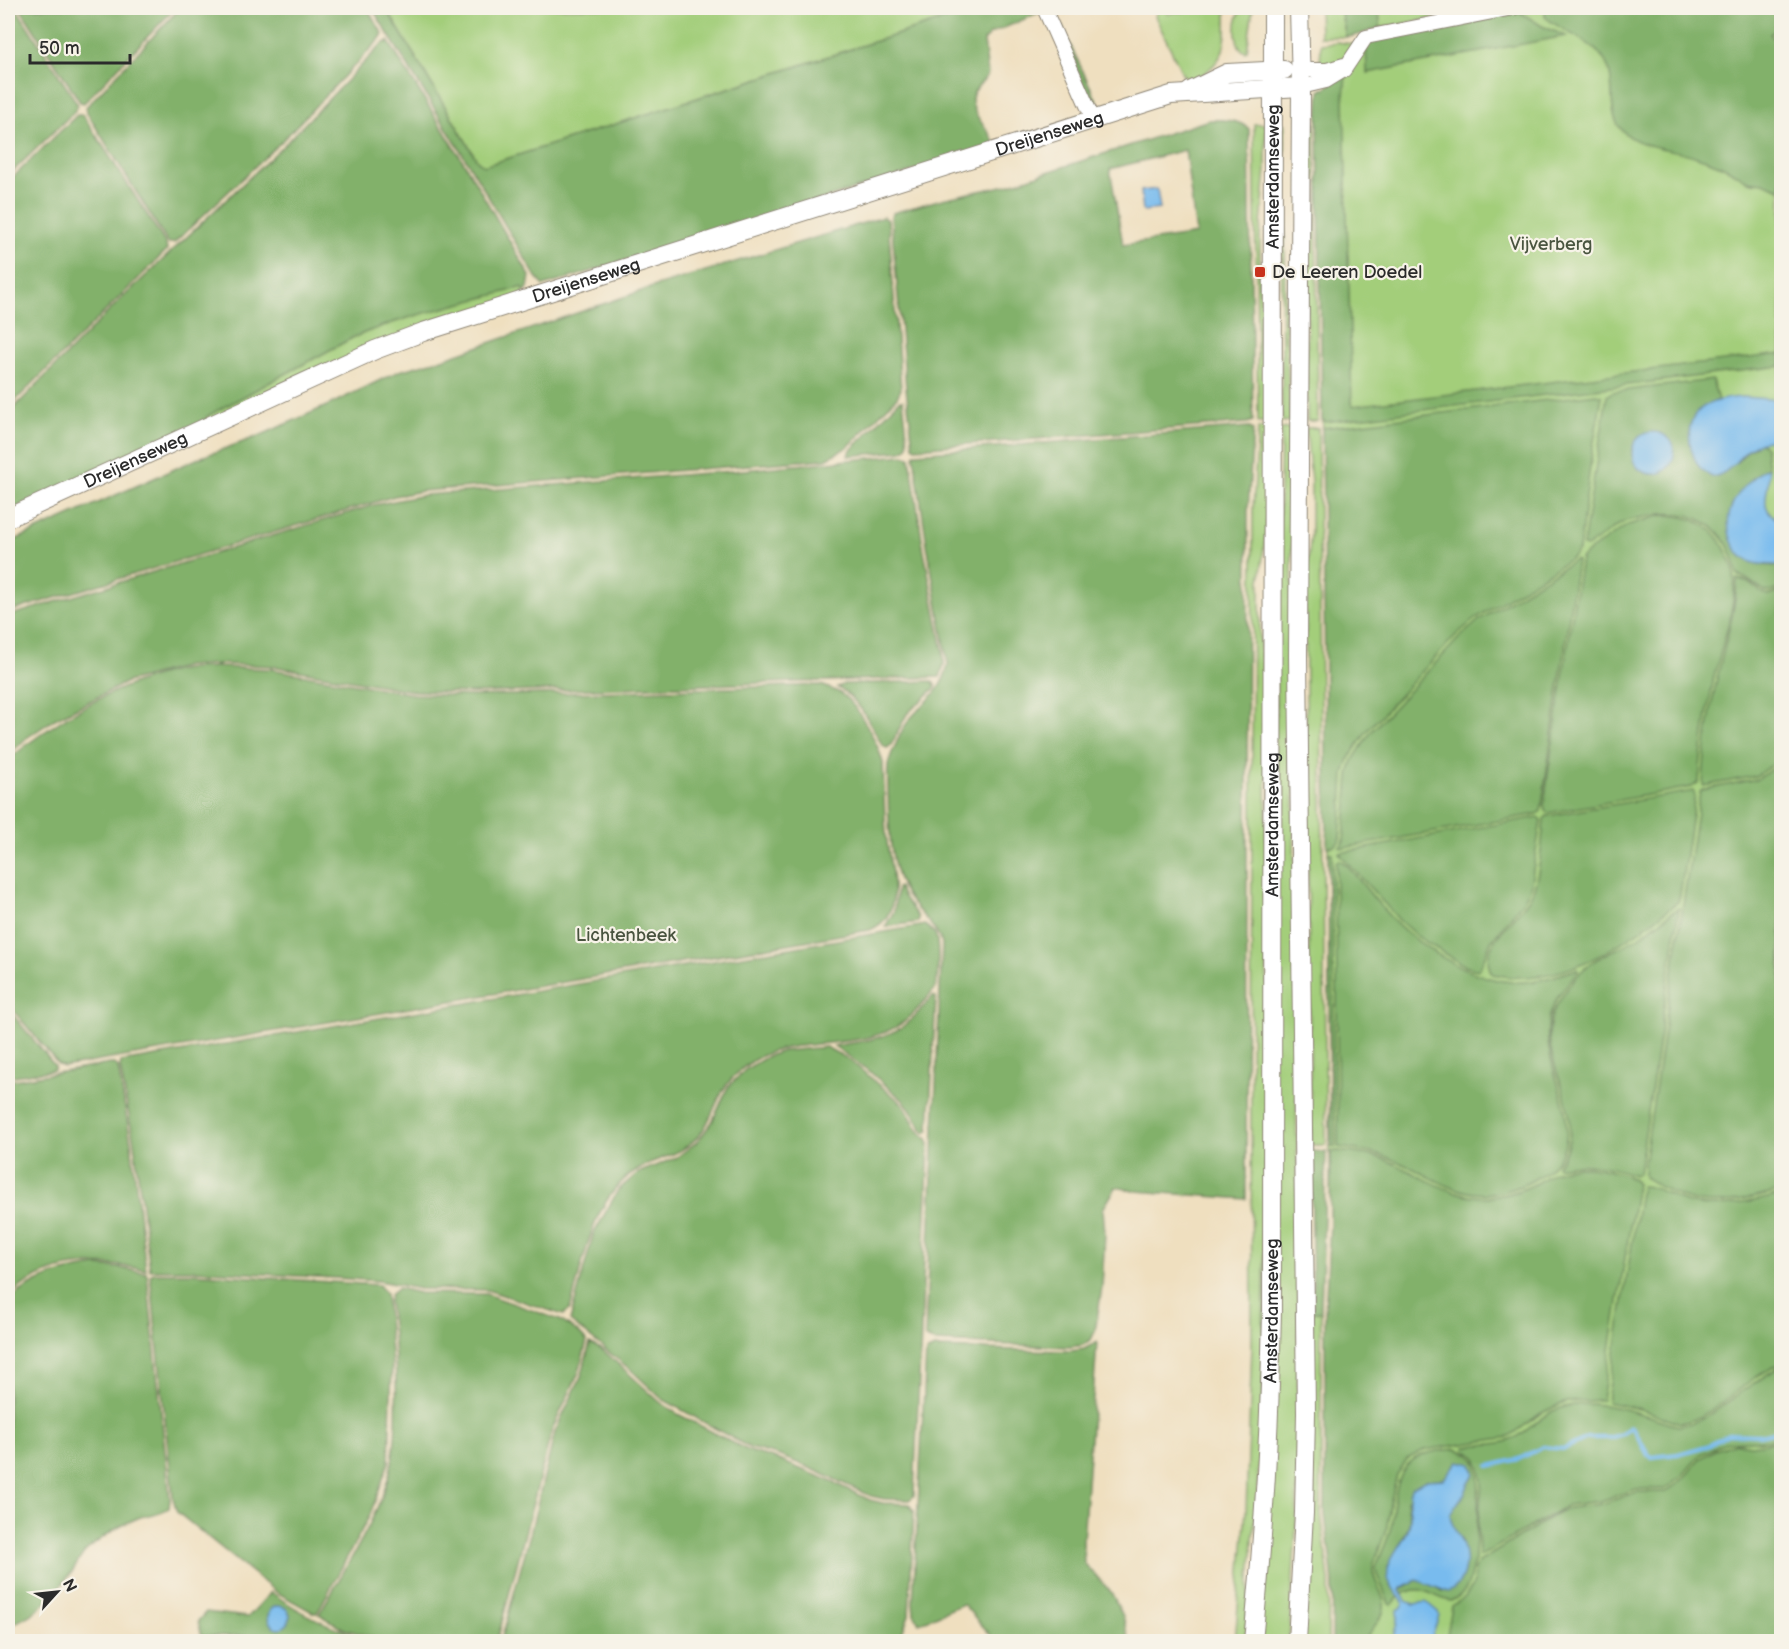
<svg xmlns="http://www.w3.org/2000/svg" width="1789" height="1649" font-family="'Balsamiq Sans',sans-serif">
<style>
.green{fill:#a3ce7a;stroke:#677c52;stroke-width:1.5}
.forest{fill:#82b16a;stroke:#566e4a;stroke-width:1.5;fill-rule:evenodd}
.water{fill:#78bbee;stroke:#52738c;stroke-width:1.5}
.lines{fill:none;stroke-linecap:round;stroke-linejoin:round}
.stream{stroke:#78bbee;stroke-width:4}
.minor-casing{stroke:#8d8575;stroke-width:16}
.major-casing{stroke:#8d8575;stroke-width:20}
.minor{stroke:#fff;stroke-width:14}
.major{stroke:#fff;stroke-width:18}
.poi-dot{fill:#c8321e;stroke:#f7f3e8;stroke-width:2}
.labels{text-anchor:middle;stroke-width:4.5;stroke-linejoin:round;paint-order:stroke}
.street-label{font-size:18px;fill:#2b2b2b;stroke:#f7f3e8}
.park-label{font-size:18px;fill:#49543f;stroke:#f7f3e8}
.poi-label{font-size:18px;fill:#2b2b2b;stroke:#f7f3e8;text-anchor:start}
</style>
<rect width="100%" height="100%" fill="#f7f3e8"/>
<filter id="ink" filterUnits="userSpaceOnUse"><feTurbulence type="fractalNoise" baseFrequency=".0167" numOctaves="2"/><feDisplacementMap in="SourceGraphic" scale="12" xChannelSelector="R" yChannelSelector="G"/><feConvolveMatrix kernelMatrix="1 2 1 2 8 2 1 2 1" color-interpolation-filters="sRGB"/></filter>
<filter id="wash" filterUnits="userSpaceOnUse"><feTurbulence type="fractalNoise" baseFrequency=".008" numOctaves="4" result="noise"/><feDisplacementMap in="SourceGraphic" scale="24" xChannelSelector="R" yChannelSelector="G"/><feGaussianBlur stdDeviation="1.35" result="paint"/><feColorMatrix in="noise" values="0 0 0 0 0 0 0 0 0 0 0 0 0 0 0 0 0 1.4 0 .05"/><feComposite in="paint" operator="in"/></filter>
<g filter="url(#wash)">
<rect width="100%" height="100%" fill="#efdfbf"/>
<path class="green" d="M386,8H980L484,166L477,160Z
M1160,8H1164L1168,14L1176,12H1184L1188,8H1226C1227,45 1227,64 1190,81L1183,75L1155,16Z
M1242,8H1253L1247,51L1245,52C1235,47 1234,27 1238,16C1239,13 1241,11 1242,8Z
M1319,8H1340L1346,37H1320Z
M1379,8H1456L1452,15L1380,28Z
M1542,8H1781V1641H1333L1328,853L1319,120L1364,47L1378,39Z
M1337,42L1354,44L1345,60L1329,65L1320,62L1321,44Z
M1315,123L1318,421H1307L1308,124Z
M1254,124H1266V170L1260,235V288L1266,348V422H1258Z
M1281,124H1285V311L1290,421L1282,422Z
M524,286L523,294L197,426L209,415L354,337C409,314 467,303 524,286Z
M1258,428H1266V529L1260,582V647L1266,705L1267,1037L1262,1427L1245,1641L1235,1642L1246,1510L1252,1344L1251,1112L1253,510Z
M1291,428L1298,1311L1297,1512L1289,1641L1259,1642L1281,429Z
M1306,428H1318L1326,1145H1311L1305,589L1311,534V481Z
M1313,1312H1321V1513L1329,1581L1328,1641L1303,1642Z"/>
<path class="forest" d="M8,8H16L78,105L74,112L8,176Z
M20,8H175L84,103L80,102Z
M180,8H367L383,34L379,40L281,142L174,243H168L87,113L86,107Z
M372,8H386L477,160L484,166L980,8H1039L1041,12L990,34L984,41L988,74C984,81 972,90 972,99C972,117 991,131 996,145L544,286L536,277L473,171Z
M1049,8H1052L1057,17L1098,103H1091Z
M1340,8H1379L1380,28C1368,30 1359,37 1346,37Z
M1545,8H1781V27L1770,34L1781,47V189C1776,188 1770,184 1765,183C1759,182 1752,183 1746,180C1742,179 1739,175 1735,173C1723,166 1710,161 1697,157C1674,148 1638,149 1621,129C1606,112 1617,83 1606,63C1593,40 1564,33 1545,17Z
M1520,12L1542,26L1566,36L1367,73L1366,44L1377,38Z
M388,41L466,166L530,276L528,288L523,294V287C466,303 409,314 354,337L209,415L197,426L8,511V414L117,303L285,144L382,44Z
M1346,74L1344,97L1352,406L1781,354V366L1326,422L1322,420L1318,119L1320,91Z
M77,115H83L166,244L167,250L8,408V182Z
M1209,120C1221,119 1241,120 1249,129L1253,421L1247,423L916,448L913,446L906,388L891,217L893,213L942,199L1007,185ZM1185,150L1196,234L1123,245L1110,169Z
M883,217L888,220L901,389L897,397L848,447L826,459L423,491L395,496L8,612V543L199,458L259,436L331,404L399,371L442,359L653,287Z
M1712,380L1718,400L1706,406L1737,462L1748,450L1761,442L1765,447L1768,468C1751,475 1741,493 1731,508L1761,565L1781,566V588C1761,600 1757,580 1737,575C1730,525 1692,505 1644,517C1639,518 1632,519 1626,521C1613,527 1599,539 1587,547L1583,546L1607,396L1612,392ZM1655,433C1691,442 1668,488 1639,469L1632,451C1636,438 1643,435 1655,433Z
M1596,394L1602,396L1592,452L1579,550L1572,558L1476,618L1456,635L1367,731L1349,758L1344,774L1340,840L1336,845L1327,847L1322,428Z
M900,400H903L908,444L907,448L902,451L848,456L851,450Z
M1248,427L1253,430L1248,511L1246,1199L1135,1191L1116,1187L1103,1209L1105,1233L1102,1288L1095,1331L1091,1340L1083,1345L1070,1347L934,1342L925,1337L942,944C936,925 918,913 907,896C888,866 889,822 888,788C888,781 887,772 888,765C890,755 896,744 900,735C913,705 941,701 948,664L927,545L914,456L916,453Z
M903,455L910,457L923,546L943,650L944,664L940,677L475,693L413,691L272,666L218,664L187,666L127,682L55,719L28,737L8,755V616L374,505L424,495L732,471Z
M1662,515C1688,515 1712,523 1724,547C1726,553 1730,558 1732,564C1742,593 1721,647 1714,677C1707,711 1701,747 1699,782L1692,787L1548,813L1545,810L1544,805L1548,774L1581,559L1589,551L1628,525Z
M1575,560L1577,561L1541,811L1537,814L1343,848L1340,847L1344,841L1349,775L1353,760L1370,733L1459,638L1479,620Z
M1737,579C1758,580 1759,604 1781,591V758L1756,776L1703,786C1704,750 1709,714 1717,679C1724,645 1735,615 1737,579Z
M218,667L271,669L413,694L475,696L821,685C829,688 836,690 843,695C859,707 878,743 883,763C884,786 884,810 886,833C888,864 909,914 870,930L64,1067L59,1065L8,1004V760C57,718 122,680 186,669C196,667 208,667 218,667Z
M933,681L936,687L907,714L891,745L887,748L882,745C870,723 859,699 837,687L844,684Z
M1781,763V1191C1753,1198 1719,1208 1690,1200C1673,1195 1659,1186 1644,1177V1164L1700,792L1702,790L1757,779Z
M1693,791L1695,795L1680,895L1678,902C1626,943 1561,990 1492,974C1475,943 1521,918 1532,893C1540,876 1542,839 1544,819L1547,816Z
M1538,817L1541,820L1530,889L1524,900L1491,941L1480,968L1477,970L1467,967L1445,954L1418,937L1400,921L1339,853Z
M1328,853H1332L1335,1147L1331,1146Z
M1339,860L1346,864C1359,879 1371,895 1384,910C1414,944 1476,985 1523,982C1542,981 1559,975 1577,969L1578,971C1564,988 1550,1003 1548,1026C1543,1079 1601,1142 1535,1179C1518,1189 1495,1196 1474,1193C1448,1190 1427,1174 1403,1164C1382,1154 1361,1150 1338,1147L1336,862Z
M899,887L903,896L918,917V922L885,927L894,911L897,888Z
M1679,908L1639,1173L1635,1175C1608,1166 1586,1161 1558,1167L1557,1165C1599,1114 1525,1054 1558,1003C1565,991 1575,976 1586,967C1602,953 1625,947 1642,935C1654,926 1666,916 1679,908Z
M925,925C928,928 933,931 935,934C939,941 939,981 935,988C934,991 915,1012 912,1015C876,1051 812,1037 768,1053C748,1061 728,1078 719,1098C713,1110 709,1123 700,1134C680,1158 661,1155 638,1169C591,1198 584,1261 570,1309L563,1315L487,1290L420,1289L379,1281L335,1278L190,1270H150L134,1143L120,1067L121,1062Z
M933,996L936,997L929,1130L925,1133L905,1102L870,1072L834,1046C861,1041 894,1039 914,1017C921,1010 926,1003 933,996Z
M8,1009L55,1066L54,1070L8,1077Z
M826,1047L848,1059L903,1104L918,1130L927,1139L929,1144L914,1496L909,1500L884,1499L871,1496L803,1465L777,1455L750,1448L662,1399L631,1370L570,1321L593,1235L618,1190L638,1173L677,1157L698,1141L712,1122L728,1087L746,1069L768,1056L783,1051Z
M110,1064H115L118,1067L131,1143L146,1270C96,1260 47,1261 8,1297V1081Z
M1311,1151L1326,1152L1321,1312H1313Z
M1337,1151C1353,1152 1370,1154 1386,1160C1422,1175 1455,1202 1497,1196C1510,1194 1524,1190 1536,1183C1542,1180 1548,1174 1555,1172C1574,1165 1595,1166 1614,1172C1623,1174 1631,1176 1637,1184L1602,1400L1567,1402L1554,1407L1540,1414L1509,1437L1424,1450L1407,1459L1397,1475L1390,1504L1387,1527L1373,1566C1371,1583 1389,1596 1383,1613C1379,1623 1369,1631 1364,1641H1332L1333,1582L1325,1514V1312L1330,1224L1331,1152Z
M1641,1186C1658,1186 1672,1198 1689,1203C1718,1211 1753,1201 1781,1195V1363C1772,1368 1762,1373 1753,1379C1734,1393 1704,1421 1680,1423L1640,1409L1607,1402Z
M97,1266L121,1268L146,1273L147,1275L170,1499L169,1508C161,1514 149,1514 138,1518C120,1525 102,1537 87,1550C81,1555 78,1563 74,1569C56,1593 37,1617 8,1625V1302C32,1278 64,1270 97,1266Z
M154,1273H190L379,1285L386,1294L392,1364L389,1462L370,1515L317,1613H314L276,1592L177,1512L173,1498L152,1291L150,1275Z
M398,1288L419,1293L486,1294L560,1320L578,1332L587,1341L579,1372L552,1430L497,1641H384L344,1629L319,1614C343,1572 384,1509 392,1462C400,1414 396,1349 389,1302L390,1295Z
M1097,1342L1083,1541L1084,1563L1111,1592L1123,1616L1130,1641H996L963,1604L919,1623L914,1614L913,1603L926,1352L934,1348L1070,1351L1084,1349Z
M590,1343L604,1351L660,1402L678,1414L749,1451L776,1459L828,1480L870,1500L883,1503L909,1504L914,1511L909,1615L902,1633C882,1646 798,1642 771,1642C681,1642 591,1642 501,1641L530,1534L555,1432L582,1374Z
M1781,1366V1427L1775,1432L1781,1434V1440L1727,1442L1700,1455L1681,1477L1665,1489H1635L1601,1501L1568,1505L1479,1557L1478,1524L1482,1482L1480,1468L1475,1456L1465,1450V1447C1480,1443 1497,1446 1511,1440C1527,1433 1538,1418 1553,1411C1592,1393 1641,1414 1679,1426C1704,1423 1725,1403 1745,1389C1757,1381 1769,1373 1781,1366Z
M1776,1442H1782L1781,1641H1446L1452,1606L1465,1597L1470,1590L1474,1583L1475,1569L1479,1562L1559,1512L1569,1508L1602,1504L1636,1492H1666L1682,1480L1701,1458L1715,1450L1737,1443L1751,1445Z
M1456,1449C1462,1450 1472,1455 1475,1461C1483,1474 1475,1540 1475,1560C1466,1582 1475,1588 1451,1601C1432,1598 1422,1582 1402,1595L1400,1590L1417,1580L1429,1583L1442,1591L1464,1571L1462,1541L1451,1525L1450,1514L1464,1494L1474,1473L1473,1468L1458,1461L1444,1479L1425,1480L1407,1500L1410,1520L1408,1528L1388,1567L1391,1586L1400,1596L1392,1605L1389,1604L1376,1572V1567C1381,1554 1388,1540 1391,1527C1393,1519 1392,1511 1394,1503C1400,1460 1414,1452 1456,1449Z
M271,1592C301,1614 337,1630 372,1641H339L271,1636H202L198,1621L206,1612L248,1617Z"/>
<path class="water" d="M1157,189L1160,209L1143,211L1141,191Z
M1743,397L1781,400V436C1770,440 1760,441 1750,448C1737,458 1730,474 1712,477C1699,470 1695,462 1691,448C1682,409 1709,399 1743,397Z
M1632 453a21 21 0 1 1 42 0a21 21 0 1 1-42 0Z
M1768,468C1773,487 1753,508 1781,521V566C1771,563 1759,567 1749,561C1731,552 1724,527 1731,508C1736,493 1751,479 1764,469Z
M1458,1461L1471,1464L1474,1473L1464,1494L1450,1514C1451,1526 1457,1531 1461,1541C1469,1558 1466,1585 1448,1592L1417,1580L1401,1588L1400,1591L1406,1601L1414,1604L1426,1602L1438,1612L1439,1615L1431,1641H1393L1398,1623V1610L1403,1605V1602C1399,1596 1389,1585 1388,1578C1384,1557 1409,1540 1410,1521C1411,1509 1406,1500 1411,1488L1426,1480L1444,1479Z
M268 1617a11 11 0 1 1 22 0a11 11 0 1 1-22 0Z"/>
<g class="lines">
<path class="stream" d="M1489,1466L1519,1459L1543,1447L1564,1449L1587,1438H1609L1623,1434L1630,1427L1634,1430L1648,1455L1652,1457L1678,1454L1710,1445L1728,1434L1760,1435L1782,1430"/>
</g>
</g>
<g filter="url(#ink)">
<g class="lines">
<g class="minor-casing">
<path id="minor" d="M1044,8L1093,119
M1301,70H1327L1344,65
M1301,87L1326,81L1344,70L1366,37L1513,8"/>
</g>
<g class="major-casing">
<g id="major">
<path d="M1190,91L1227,73L1284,70"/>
<path id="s1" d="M8,518L375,350L423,332L1171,95L1301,87"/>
<path id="s2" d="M1253,1642C1264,1532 1270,1422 1272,1312L1273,8"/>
<path d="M1297,1642L1304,1513L1306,1413L1298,655L1301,87L1299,8"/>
</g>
</g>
<use href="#minor" class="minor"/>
<use href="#major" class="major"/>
</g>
</g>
<rect class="poi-dot" x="1254" y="266" width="12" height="12" rx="3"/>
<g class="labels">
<g class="street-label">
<text dy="6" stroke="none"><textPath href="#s1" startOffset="1112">Dreijenseweg</textPath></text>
<text dy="6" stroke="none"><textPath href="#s2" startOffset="1466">Amsterdamseweg</textPath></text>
<text dy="6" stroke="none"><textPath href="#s1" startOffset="626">Dreijenseweg</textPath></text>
<text dy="6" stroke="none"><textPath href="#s1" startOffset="140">Dreijenseweg</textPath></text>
<text dy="6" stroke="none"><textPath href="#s2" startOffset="818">Amsterdamseweg</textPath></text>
<text dy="6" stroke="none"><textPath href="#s2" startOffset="332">Amsterdamseweg</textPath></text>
</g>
<g class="park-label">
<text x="1551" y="250">Vijverberg</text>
<text x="626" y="941">Lichtenbeek</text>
</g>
<g class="poi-label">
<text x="1272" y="278">De Leeren Doedel</text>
</g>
</g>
<rect width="1789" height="1649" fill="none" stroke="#f7f3e8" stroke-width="30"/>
<g transform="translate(57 1592) rotate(63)" stroke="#f7f3e8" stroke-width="4.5" paint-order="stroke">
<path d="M0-4.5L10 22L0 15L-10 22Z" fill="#2b2b2b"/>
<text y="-9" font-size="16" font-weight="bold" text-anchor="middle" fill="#2b2b2b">N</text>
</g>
<path d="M30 54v9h100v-9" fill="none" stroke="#2b2b2b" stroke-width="3"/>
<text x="39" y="54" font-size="18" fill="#2b2b2b" stroke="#f7f3e8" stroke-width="4.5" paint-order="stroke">50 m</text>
</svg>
